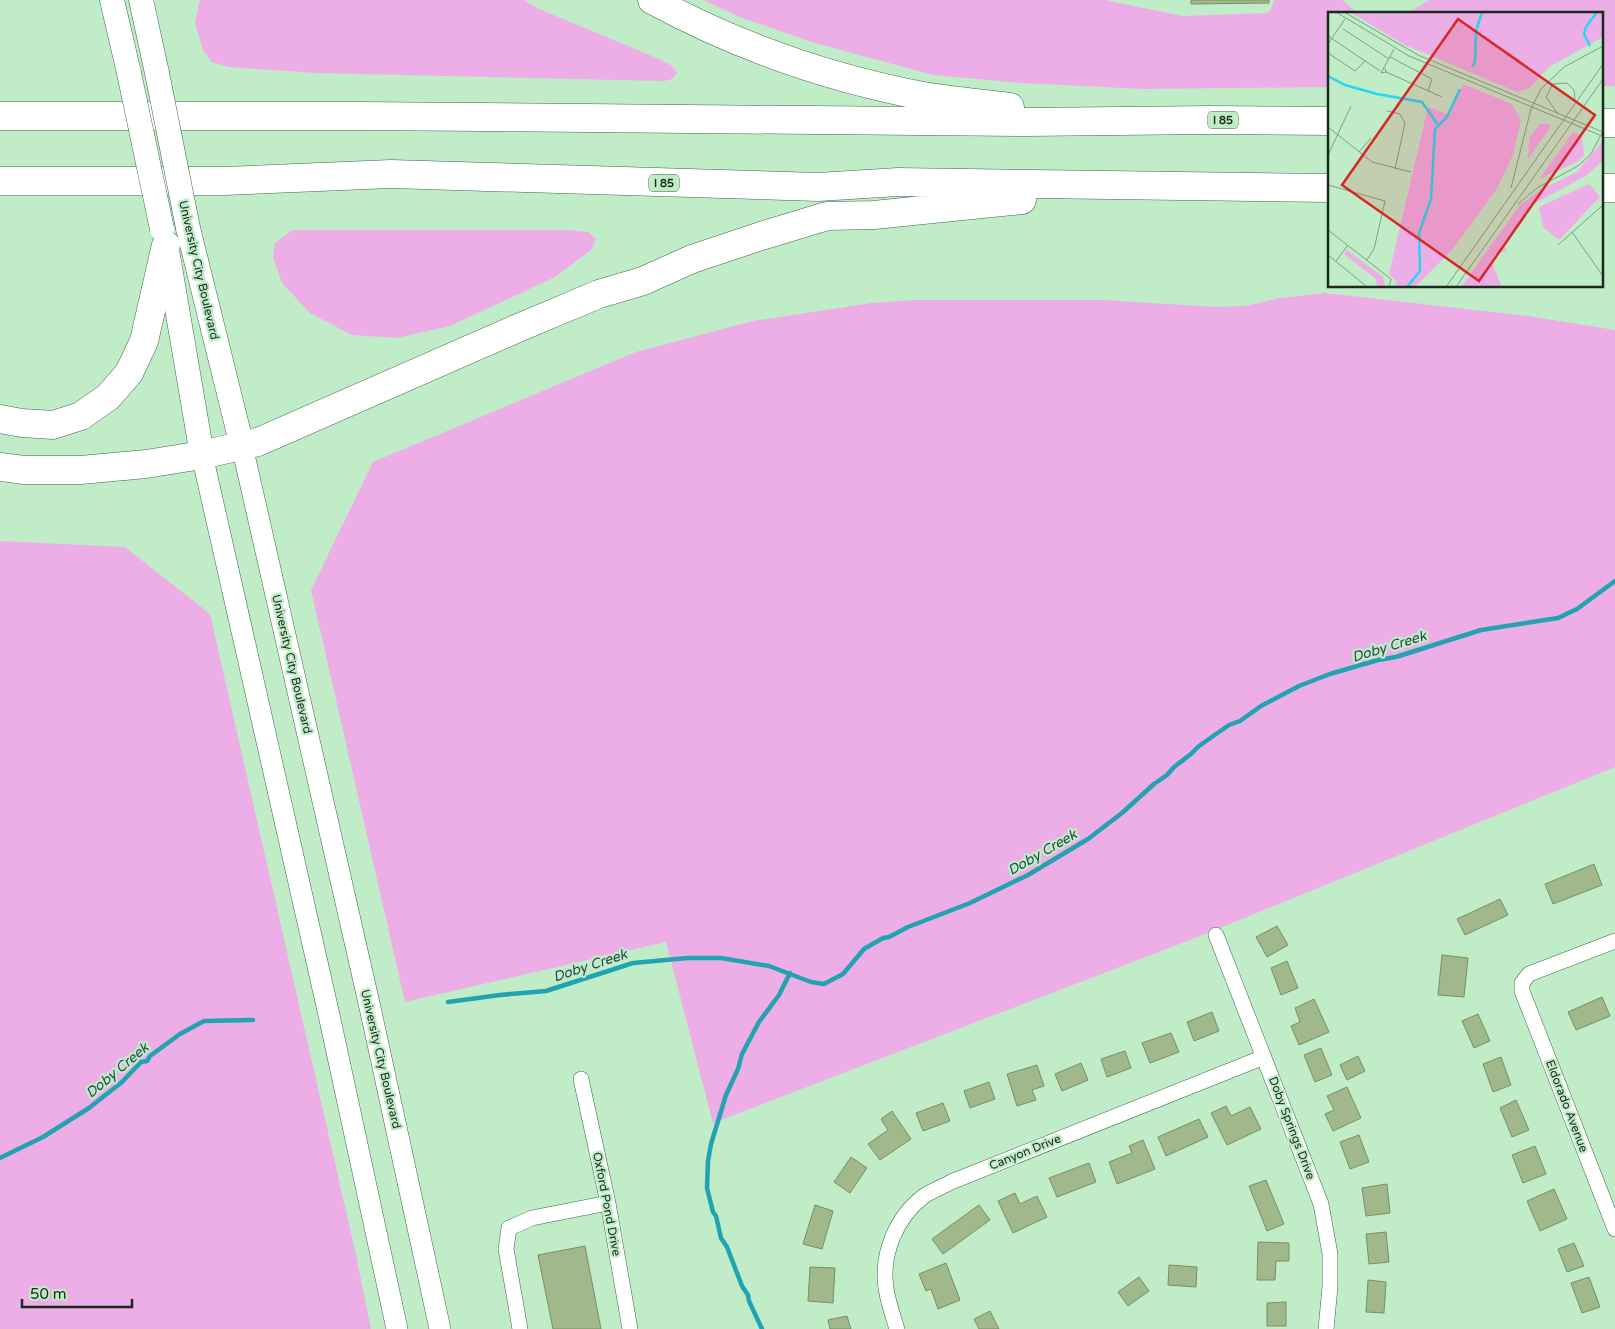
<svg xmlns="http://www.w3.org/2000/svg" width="1615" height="1329" font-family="'Varela Round',sans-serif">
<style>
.green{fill:#edade6}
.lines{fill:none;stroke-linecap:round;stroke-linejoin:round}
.stream{stroke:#22a3b1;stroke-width:4.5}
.building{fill:#a1b88b;stroke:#798f64}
.street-casing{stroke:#3f6748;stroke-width:16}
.secondary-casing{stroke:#3f6748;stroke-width:22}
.primary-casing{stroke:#3f6748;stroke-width:25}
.highway-casing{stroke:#3f6748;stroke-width:29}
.street{stroke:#fff;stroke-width:15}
.secondary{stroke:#fff;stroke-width:21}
.primary{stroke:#fff;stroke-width:24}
.highway{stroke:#fff;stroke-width:28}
.primary-bridge-casing{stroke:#3f6748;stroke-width:25;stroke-linecap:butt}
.primary-bridge{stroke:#fff;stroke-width:24}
.labels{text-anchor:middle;stroke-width:4.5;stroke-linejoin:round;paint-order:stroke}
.shield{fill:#c0ecc8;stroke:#4c6550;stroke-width:1}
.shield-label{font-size:11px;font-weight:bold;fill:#1a2b1d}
.street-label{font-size:12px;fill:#1a2b1d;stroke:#c0ecc8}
.water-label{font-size:14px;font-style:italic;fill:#27484e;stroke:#c0ecc8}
.inset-river{fill:none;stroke:#25d7f0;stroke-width:2.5}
.inset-road{fill:none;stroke:#7e9f84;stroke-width:1}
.view{fill:#d62828;fill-opacity:0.15;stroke:#d62828;stroke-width:2.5}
.inset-edge{fill:none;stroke:#1a2b1d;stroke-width:2.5}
</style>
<rect width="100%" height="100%" fill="#c0ecc8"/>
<path class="green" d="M200,0H524L537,8L659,59L671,65L677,73L672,79L664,81L315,73L228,67L212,62L203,50L195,22Z
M703,0H1104L1183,16L1266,13L1271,10L1274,0H1342L1359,14H1329V87L1143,89L1021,83L933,75L815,43L742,18Z
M1429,0H1615V86H1601V14H1380L1411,11Z
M292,230H566L588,232L596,239L591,250L555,277L450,326L397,338L352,335L310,313L282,283L273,257L275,243Z
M1325,293L1528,316L1615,330V767L1195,938L713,1123L666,942L405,1002L311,590L373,462L636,352L753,321L872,303L915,300H1104L1215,307L1246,306L1280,298Z
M0,541L125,547L210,614L356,1255L371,1329H0Z"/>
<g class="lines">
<path class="stream" d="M448,1002L500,995L546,991L633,963L688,958H721L769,966L811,982L824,984L843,974L864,949L883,938L889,937L908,927L970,903L1028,875L1088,839L1122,813L1154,784L1167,775L1174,767L1191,754L1199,746L1229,725L1240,721L1261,706L1299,686L1330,674L1378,660L1396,657L1481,630L1558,618L1577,609L1615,581
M0,1158L43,1137L89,1108L122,1082L141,1062L147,1061L150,1056L180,1034L204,1021L253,1020
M762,1329L749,1301L748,1295L742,1286L727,1247L721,1238L716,1216L713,1212L707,1188L708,1161L711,1144L726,1095L738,1069L742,1054L759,1022L779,995L790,973"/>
</g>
<path class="building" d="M1191,0H1269V3L1191,4Z
M1594,864L1602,885L1553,904L1545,884Z
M1500,899L1508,915L1465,935L1457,919Z
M1277,926L1288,945L1267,957L1256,937Z
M1442,955L1468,958L1464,997L1438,995Z
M1287,961L1298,988L1281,995L1271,968Z
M1602,997L1610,1016L1576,1030L1568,1012Z
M1314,999L1329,1032L1299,1045L1291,1026L1300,1022L1295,1008Z
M1212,1012L1219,1031L1194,1041L1187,1022Z
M1478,1014L1490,1041L1474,1048L1462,1021Z
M1171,1033L1179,1052L1150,1063L1142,1043Z
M1321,1048L1332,1075L1315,1082L1304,1055Z
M1125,1051L1131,1068L1107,1077L1101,1059Z
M1358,1056L1365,1071L1347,1080L1340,1065Z
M1501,1057L1511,1085L1493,1092L1483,1064Z
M1081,1063L1088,1080L1062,1091L1055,1074Z
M1037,1065L1044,1086L1032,1090L1036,1100L1017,1106L1007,1074Z
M989,1082L995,1099L970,1108L964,1091Z
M1347,1087L1361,1118L1333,1131L1325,1114L1334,1110L1327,1096Z
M1516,1100L1529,1130L1512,1137L1500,1108Z
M943,1103L950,1121L923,1131L916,1113Z
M1226,1106L1231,1116L1250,1107L1261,1129L1227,1145L1211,1113Z
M892,1111L911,1139L880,1160L868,1144L888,1130L881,1119Z
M1199,1119L1208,1137L1166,1156L1158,1137Z
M1359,1135L1369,1162L1350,1169L1340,1142Z
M1143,1140L1155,1169L1117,1184L1109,1162L1132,1153L1129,1146Z
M1535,1146L1546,1174L1523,1183L1512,1155Z
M851,1157L867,1168L850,1193L834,1182Z
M1089,1163L1096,1182L1057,1197L1049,1178Z
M1266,1180L1284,1224L1267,1231L1249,1186Z
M1387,1184L1390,1213L1366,1216L1362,1188Z
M1554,1189L1567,1219L1540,1231L1527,1201Z
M1015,1193L1020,1204L1037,1196L1047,1217L1013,1233L998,1201Z
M815,1205L833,1211L822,1249L803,1244Z
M979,1205L990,1220L943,1254L932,1239Z
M1386,1232L1389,1262L1369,1264L1366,1234Z
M1258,1242L1289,1243V1261H1276L1275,1280H1257Z
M1574,1243L1584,1266L1567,1272L1558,1249Z
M585,1246L601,1329H553L538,1255Z
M946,1263L960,1300L938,1309L931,1289L926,1291L919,1274Z
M1169,1265L1197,1267L1196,1287L1168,1285Z
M810,1267L835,1268L833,1303L808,1301Z
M1139,1277L1149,1291L1128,1306L1118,1292Z
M1589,1277L1600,1307L1582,1313L1571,1283Z
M1368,1280L1386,1282L1384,1313L1366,1312Z
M1286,1302V1326H1267V1303Z
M990,1311L999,1329H979L974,1319Z
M847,1316L851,1329H830L828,1320Z"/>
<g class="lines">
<g class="street-casing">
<path id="street" d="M1216,935L1321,1204L1330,1254V1287L1326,1329
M1615,941L1529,974L1522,983V991L1615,1229
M581,1079L608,1203L630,1329
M520,1329L506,1249L509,1228L532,1218L608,1203
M897,1329C893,1316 888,1302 886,1288C881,1254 896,1217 924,1196C932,1191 942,1187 951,1182L1264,1057"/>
</g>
<g class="secondary-casing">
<path id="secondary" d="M242,446L371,1012L440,1329
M202,455L329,1015L397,1329"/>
</g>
<g class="primary-casing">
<path id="primary" d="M112,0L129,73
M141,0L157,73
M188,228L242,446
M167,250L202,455"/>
</g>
<g class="highway-casing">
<path id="highway" d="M652,0C737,46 828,78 923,96C952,101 981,103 1010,107
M0,116H359L1027,122L1209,120L1329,121
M1601,123H1615
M0,181H224L391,174L818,187L898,182L1329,188
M1601,188H1615
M0,419L22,423L53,425L81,416L108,397L129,373L144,341L166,245
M0,467L24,470H81L146,464L202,455L258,442L518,328L599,294L643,281L692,259L761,236L827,216L874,215L1022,200"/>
</g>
<use href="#street" class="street"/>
<use href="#secondary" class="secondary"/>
<use href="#primary" class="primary"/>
<use href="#highway" class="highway"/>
<g class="primary-bridge-casing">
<path id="primary-bridge" d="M129,73L162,229
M157,73L188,228"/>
</g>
<use href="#primary-bridge" class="primary-bridge"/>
</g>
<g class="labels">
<g class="shield">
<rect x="1208" y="111.5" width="30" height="17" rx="4"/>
<rect x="649" y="174.5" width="30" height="17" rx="4"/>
</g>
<g class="shield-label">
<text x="1223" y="124">I 85</text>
<text x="664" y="187">I 85</text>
</g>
<g class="street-label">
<text transform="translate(199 270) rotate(77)" y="4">University City Boulevard</text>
<text transform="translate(292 664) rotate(77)" y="4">University City Boulevard</text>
<text transform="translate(381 1059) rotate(77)" y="4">University City Boulevard</text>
<text transform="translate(1567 1106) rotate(69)" y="4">Eldorado Avenue</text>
<text transform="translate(1292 1128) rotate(69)" y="4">Doby Springs Drive</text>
<text transform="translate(1025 1152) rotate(-22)" y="4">Canyon Drive</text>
<text transform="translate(607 1204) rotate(79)" y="4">Oxford Pond Drive</text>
</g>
<g class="water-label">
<text transform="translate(1389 646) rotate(-17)" y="5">Doby Creek</text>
<text transform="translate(1042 852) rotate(-30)" y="5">Doby Creek</text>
<text transform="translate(590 965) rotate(-18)" y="5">Doby Creek</text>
<text transform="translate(117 1070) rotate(-40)" y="5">Doby Creek</text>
</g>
</g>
<g transform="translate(1328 12)">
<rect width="275" height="275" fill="#c0ecc8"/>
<path d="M22,0H275V25L221,55L202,76L189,80L77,33ZM135,72L184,92L193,108L185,143L170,175L125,237L87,275H65L69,270L61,262L100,95L122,103ZM212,112H221L222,116L200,147L201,126ZM245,120L254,124L256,143L251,149L211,167ZM275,129V147L271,152L259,163L206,192L175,232L179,239L167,242L164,251L174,275H133L192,193L212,178L249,160ZM261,172L272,185L231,228L215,215L211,195ZM19,238L55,265L57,274L49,275L48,267L16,242Z" fill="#edade6"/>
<path class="inset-river" d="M262,34L256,22L258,15L269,0M144,55L147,50L148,19L154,0M0,64L17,73L49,82L94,90L110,113M79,275L92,259L91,221L103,187L107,117L119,105L132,77"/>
<path class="inset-road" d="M8,0L81,44L274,124M16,0L90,43L275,120M15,17L61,47M0,24L52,59M0,32L17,7M0,41L27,59L37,49M62,45L104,67L100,79M57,56L58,60L53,61L66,37M58,60L114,85M59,99L72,102L77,111L67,157M230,102L218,85L225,72L239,71L246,78L247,89M0,115L44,150L83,160M31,140L43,126M0,143L23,94M0,173L57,189L46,237L39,248M183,176L203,97L213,77L236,55L275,34M190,192L209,176L250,154L263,142L275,119M0,218L63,267L61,275M244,220L275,264M230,233L275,193M0,243L38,274M8,249L20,233M118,275L275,52M128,275L275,67"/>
<path class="view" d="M130,7L267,103L151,269L14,173Z"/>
<rect width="275" height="275" class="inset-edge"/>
</g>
<path d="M22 1299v8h110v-8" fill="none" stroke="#1a2b1d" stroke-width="2.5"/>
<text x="30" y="1299" font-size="15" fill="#1a2b1d" stroke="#c0ecc8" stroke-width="4" paint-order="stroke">50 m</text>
</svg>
